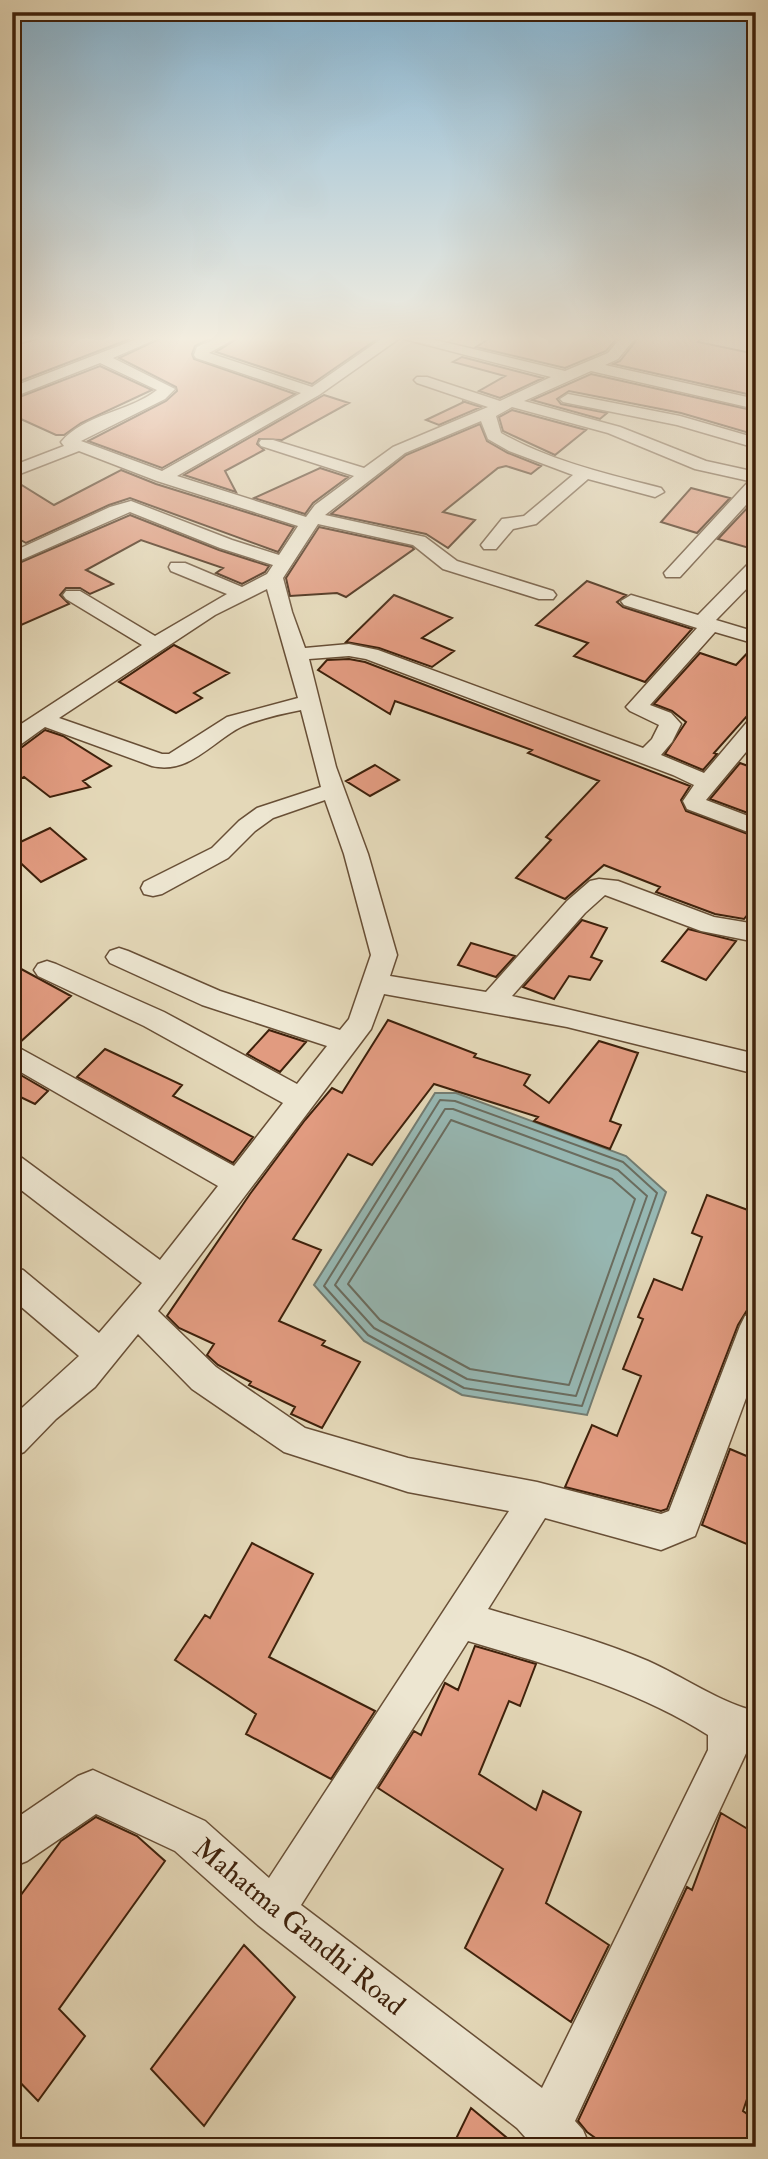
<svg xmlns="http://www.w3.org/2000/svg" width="768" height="2159" font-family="'IM FELL Double Pica',serif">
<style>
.water{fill:#97b9b5;stroke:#737c71;stroke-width:2}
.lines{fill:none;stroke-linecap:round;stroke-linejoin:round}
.shore{stroke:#6a6d60;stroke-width:2}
.building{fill:#e19b80;stroke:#3e210b;stroke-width:2}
.street-casing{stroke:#684f36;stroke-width:3}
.street{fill:#ede6d1;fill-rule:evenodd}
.labels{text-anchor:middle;stroke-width:5;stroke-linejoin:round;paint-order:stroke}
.near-street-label{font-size:28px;fill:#3e210b;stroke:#ede6d1}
</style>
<rect width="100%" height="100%" fill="#e4d8b8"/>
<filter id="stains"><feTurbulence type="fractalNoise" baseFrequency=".00286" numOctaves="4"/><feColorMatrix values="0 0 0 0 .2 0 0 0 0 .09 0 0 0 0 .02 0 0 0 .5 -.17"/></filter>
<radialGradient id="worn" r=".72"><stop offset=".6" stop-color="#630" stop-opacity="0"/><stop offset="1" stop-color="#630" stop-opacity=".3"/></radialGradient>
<path class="water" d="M435,1093H456L626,1156L666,1192L587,1415L462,1395L364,1341L314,1285Z"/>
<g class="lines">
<path class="shore" d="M440,1100L455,1101L623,1162L657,1193L582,1406L464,1388L368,1335L324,1286Z
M445,1109H453L618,1170L647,1196L576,1396L467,1379L374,1328L335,1285Z
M451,1120L612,1179L635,1199L569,1385L470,1369L380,1320L348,1284Z"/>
</g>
<path class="building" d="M44,337H135L12,384V346Z
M163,337H213L195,346L192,354L194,359L295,394L162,468L88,441L166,401L177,391L176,387L119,358Z
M240,337H380L312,384L216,352Z
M492,337H618L606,351L565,368L476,347Z
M639,337H703L698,342L756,354V396L613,364L620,361Z
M462,357L543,378L500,398L479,391L505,376L453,362Z
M100,366L152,390L81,423L64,435H56L12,415V398L22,396Z
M591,374L756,411V435L681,413L569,391L557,399L561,404L607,413L600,419L532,400Z
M324,395L349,403L282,440L259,439L257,444L264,450L225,471L236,492L184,475Z
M462,401L481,407L439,425L426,420L464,402Z
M512,410L586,430L555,455L503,431L499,417Z
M480,424L487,441L508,453L541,466L531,474L506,466L498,468L443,512L475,520L448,548L426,534L331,514L406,455Z
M320,468L348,477L313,503L305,514L254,498Z
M121,470L156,484L294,527L278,552L130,498L109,505L26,543L12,535V479L54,505Z
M691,488L730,498L697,533L661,522Z
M751,504L756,505V550L718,539Z
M130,515L219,550L269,566L265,572L242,584L216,573L223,568L141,540L86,570L113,584L90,594L80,588H66L60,595L69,604L12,629V566Z
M319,527L412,547L414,549L346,597L337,593L290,596L286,578Z
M587,581L626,595L617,602L623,607L692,629L645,682L574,656L588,643L536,625Z
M394,595L452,618L422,638L454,651L432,667L379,648L346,642Z
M174,645L229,673L194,693L202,698L176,713L119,682Z
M754,646L756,706L714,753L717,754L703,770L665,754L686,722L672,711L654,704L700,653L736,665Z
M349,659L365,662L690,786L681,800L686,811L756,837V904L744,919L715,914L656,892L660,887L604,865L565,899L516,878L551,840L546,837L599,781L528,753L532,750L395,701L390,714L318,670L327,660Z
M45,730L63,736L111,766L83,781L90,787L50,797L24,777L12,784V749L22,747Z
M740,763L756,769V816L710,799Z
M375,765L399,780L370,796L346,781Z
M50,828L86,859L41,882L12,855V846Z
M582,920L607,928L591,957L602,961L590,980L569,976L554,999L523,987Z
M688,929L736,941L706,980L662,961Z
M471,943L515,956L496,977L458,965Z
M12,964L71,996L18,1044L12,1042Z
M388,1020L476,1054L474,1057L530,1075L524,1085L549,1103L599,1041L638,1053L610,1121L621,1125L610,1149L534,1121L538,1117L434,1084L372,1165L348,1154L293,1239L321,1250L279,1321L325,1341L322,1345L360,1362L322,1428L291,1414L295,1407L249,1385L251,1382L218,1365L207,1355L214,1344L179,1328L167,1316L250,1194L305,1120L332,1088L342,1093Z
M269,1030L306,1042L280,1072L247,1054Z
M105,1049L182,1085L173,1096L253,1137L233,1163L77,1077Z
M12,1070L48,1091L35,1104L12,1093Z
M707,1195L756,1213V1310L749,1307L738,1325L667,1509L661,1511L565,1487L592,1425L617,1436L641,1376L623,1369L643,1319L638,1317L654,1279L682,1290L702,1237L692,1233Z
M730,1449L756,1460V1548L702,1525Z
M252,1543L313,1574L269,1657L375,1711L331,1779L246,1734L256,1714L175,1660L205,1615L210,1618Z
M475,1646L536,1664L520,1706L509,1701L479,1774L536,1810L543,1791L581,1812L546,1903L609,1945L571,2022L465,1948L503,1869L378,1788L414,1731L421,1735L445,1683L458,1690Z
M721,1813L756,1834V2072L743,2111L756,2120L751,2147H608L587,2132L578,2121L687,1887L692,1890Z
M96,1817L137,1836L165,1861L59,2009L85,2036L38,2101L12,2074V1907L61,1841Z
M244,1945L295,1997L204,2126L151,2069Z
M471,2108L518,2147H452Z"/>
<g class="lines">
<g class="street-casing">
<path id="street" d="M142,337H161L113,358L175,389L165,399L81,441L162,471L301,393L196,358L194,355L197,347L219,337H238L209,353L312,387L384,337H423L565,371L608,353L621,337H636L618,359L605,365L756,399V409L591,371L524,401L620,427L706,461L756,472V494L680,577H666L664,573L749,481L695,469L608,433L512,407L496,416L501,433C550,461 607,474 661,488L664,492L655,497L588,479L536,524L513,529L496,549H484L481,545L502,519L524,516L573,475L509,451L488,439L481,421L405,453L325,515L425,537L457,561L553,591L556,595L553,599H539L443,569L413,545L318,524L283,578L292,612L305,648L349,644L378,650L643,748L652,739L659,725L630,711L626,707L697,628L624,605L621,601L631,595L698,615L749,563L756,561V579L716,620L756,632V644L715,632L650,705L671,713L681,724L672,742L661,755L704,773L748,721L756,720V740L706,800L756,819V835L687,809L683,801L694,785L673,775L366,659L349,656L309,659L336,767L368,854L397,955L390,976L486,992L567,901L590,881L599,879L618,881L714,917L756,924V942L701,931L605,895L585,913L512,996L756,1054V1074L567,1027L384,994L371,1029L158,1311L216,1367L305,1428L408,1458L537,1482L661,1514L669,1511L740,1326L745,1316L756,1312V1371L695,1536L661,1550L545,1518L488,1609C542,1625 596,1639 648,1661C682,1676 722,1704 756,1711V1751L748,1749L575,2121L583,2130L590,2147H534L517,2128L258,1925L175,1851L96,1814L27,1861L12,1867V1821L78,1776L93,1770L205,1821L269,1878L509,1511L408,1492L284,1452L192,1389L138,1334L95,1387L56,1419L24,1452L12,1457V1417L79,1356L12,1299V1267L23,1270L99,1333L142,1283L12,1183V1154L22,1158L160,1260L218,1186L12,1067V1044L234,1166L283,1103L144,1026L38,976L34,970L38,964L47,961L56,964L164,1012L297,1084L327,1046L202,1005L110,963L106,957L110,951L119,948L128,951L220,991L340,1030L349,1019L371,955L344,854L325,800L273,818L255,831L228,858L162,894L153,896L144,894L141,888L144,882L212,848L239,821L257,808L321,787L301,710C281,714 262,718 243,726C213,740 190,775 152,766L45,727L20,745L12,746V730L142,645L66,599L63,595L66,591H80L155,636L227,594L171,571L169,567L171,563H185L242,587L267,574L273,565L220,548L130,512L12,564V552L110,507L131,501L232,540L279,555L298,526L157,481L79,451L12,477V466L64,446L61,442C84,414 129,412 157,390L100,363L21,394L12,395V387ZM400,338L551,377L500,401L427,377H417L414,380L417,383L488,407L393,447L364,468L273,440H261L259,443L261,446L354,476L315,505L306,517L177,476L319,395ZM267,589L298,698L227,717L169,754H162L59,718L215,615ZM468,1641C551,1666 634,1688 708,1735V1750L542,2088L301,1905Z
M568,394L680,416L756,438V448L677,425L563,402L560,399Z"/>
</g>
<use href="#street" class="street"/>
</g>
<linearGradient id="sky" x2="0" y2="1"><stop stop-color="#87b6d4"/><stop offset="0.53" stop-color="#f3eddf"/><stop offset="1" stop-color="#f3eddf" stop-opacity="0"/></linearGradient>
<rect width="768" height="639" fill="url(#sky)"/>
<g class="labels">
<g class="near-street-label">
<text transform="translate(300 1926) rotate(39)" y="10">Mahatma Gandhi Road</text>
</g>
</g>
<rect width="768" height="2159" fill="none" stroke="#e4d8b8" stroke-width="42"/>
<rect x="14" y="14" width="740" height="2131" fill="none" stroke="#3e210b" stroke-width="3.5"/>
<rect x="21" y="21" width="726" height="2117" fill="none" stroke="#3e210b" stroke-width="2"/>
<rect width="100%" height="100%" filter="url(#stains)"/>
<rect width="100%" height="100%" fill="url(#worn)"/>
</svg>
